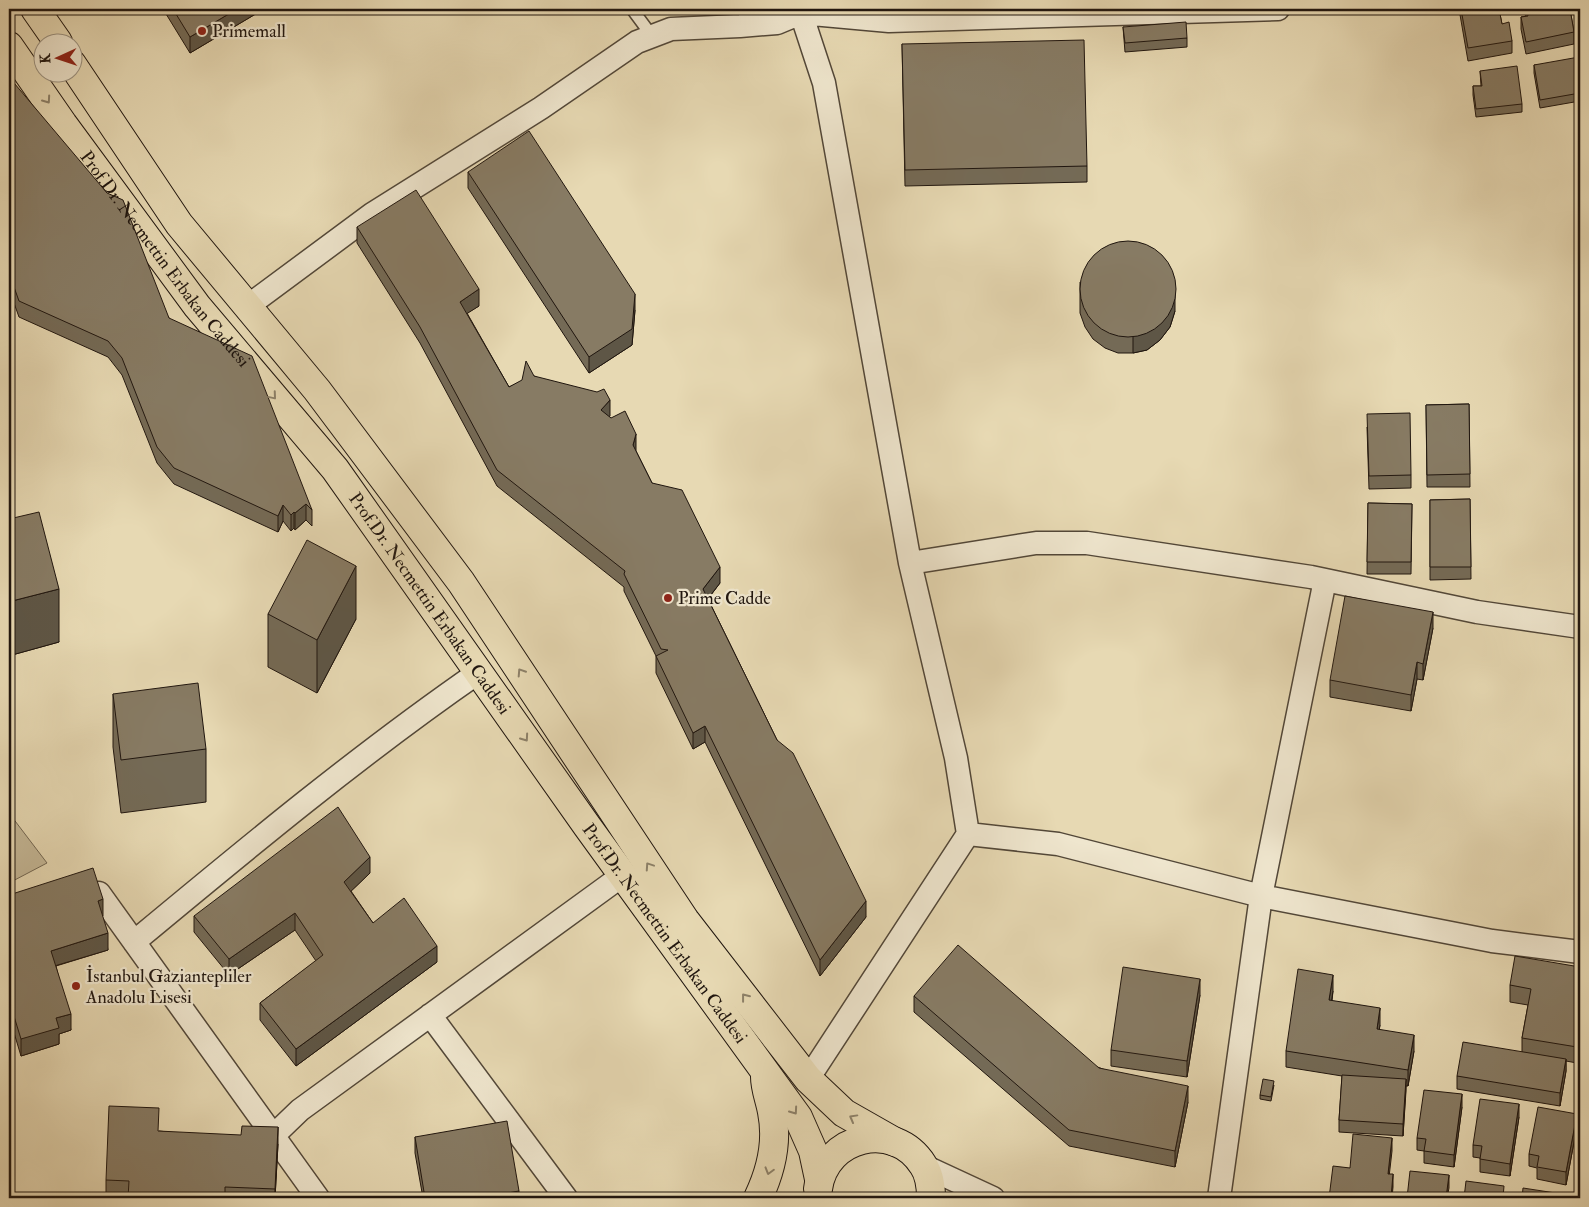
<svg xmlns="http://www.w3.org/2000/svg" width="1589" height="1207" font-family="'IM FELL Double Pica',serif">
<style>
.green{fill:#c5b897;stroke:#726753}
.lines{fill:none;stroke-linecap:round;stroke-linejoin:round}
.lane-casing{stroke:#524738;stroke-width:14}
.street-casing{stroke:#524738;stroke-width:25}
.primary-casing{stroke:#20160f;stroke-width:30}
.lane{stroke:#efe6ce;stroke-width:11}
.street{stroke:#efe6ce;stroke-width:22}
.primary{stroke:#e7d9b3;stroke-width:28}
.wall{fill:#746a56;stroke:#20160f}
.shaded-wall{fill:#5e5646;stroke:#20160f}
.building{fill:#877b64;stroke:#20160f}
.oneway{stroke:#8d8169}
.poi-dot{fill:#8f2418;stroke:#efe6ce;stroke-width:2}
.labels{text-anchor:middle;stroke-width:4.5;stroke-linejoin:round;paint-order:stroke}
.poi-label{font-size:18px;fill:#20160f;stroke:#efe6ce;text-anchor:start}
.street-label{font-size:18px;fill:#20160f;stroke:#efe6ce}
</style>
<rect width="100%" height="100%" fill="#e7d9b3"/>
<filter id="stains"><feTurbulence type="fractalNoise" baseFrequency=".004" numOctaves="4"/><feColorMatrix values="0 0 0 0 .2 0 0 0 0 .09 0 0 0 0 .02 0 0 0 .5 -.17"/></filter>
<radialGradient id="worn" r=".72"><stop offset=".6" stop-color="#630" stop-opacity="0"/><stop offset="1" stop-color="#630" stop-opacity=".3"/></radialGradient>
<path class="green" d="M9,813L47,863L9,883Z"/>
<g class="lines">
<g class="lane-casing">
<path id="lane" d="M632,9L652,36"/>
</g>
<g class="street-casing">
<path id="street" d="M248,306L372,214L541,108L637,42L671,29L740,26L777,23L801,13V9
M910,563L1036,543H1087L1311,577L1477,612L1580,627
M968,834L1058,844L1261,896L1492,941L1580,952
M99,893L318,1198
M134,942C246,849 359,755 479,672
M430,1015L566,1198
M808,1079L968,834L956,758L910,563L824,83L801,13L889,21L1278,9
M273,1136L300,1110L623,875
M924,1166L993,1198
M1219,1198L1261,896L1325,580"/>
</g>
<g class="primary-casing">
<g id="primary">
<path d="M35,9L58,42"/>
<path id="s1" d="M9,46L63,124L197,306L335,469L587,826L798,1117L813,1151L819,1179"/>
<path d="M72,64L179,224L317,390L461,582L685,920L808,1079L844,1113L895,1142"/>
<path d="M818,1189C825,1136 894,1119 923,1165C930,1175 931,1187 931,1198"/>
<path d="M758,1198C771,1171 778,1142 772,1112C770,1100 765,1089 765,1077"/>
</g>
</g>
<use href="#lane" class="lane"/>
<use href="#street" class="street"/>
<use href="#primary" class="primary"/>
</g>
<path class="wall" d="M163,9H264L190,53Z
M1459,9H1507V13L1500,14L1502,24L1512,41V53L1468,61Z
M1524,9H1570L1574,32V44L1526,54L1521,29V17L1526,16Z
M1123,27L1187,38V47L1125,52Z
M902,44L1087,166V182L905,186Z
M1580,64V101L1540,108L1534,73V65Z
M1480,71L1522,104V112L1476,117L1473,95V86H1481Z
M9,77L169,318L312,510V526L306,520L295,530L294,528L291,531L283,521L278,532L174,484L157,463L122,375L108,357L19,317L9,289Z
M468,172L635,310L632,345L589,373L468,188Z
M357,227L479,306L467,313L509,387L534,376L610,416H609L636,451L652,483L720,583L708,599L777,740L866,917L820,976L705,742L693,749L656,673V656L624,591V587L497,486L420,343L357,243Z
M1080,282L1175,311L1170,327L1160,340L1147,350L1133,353H1118L1105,348L1093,339L1085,327L1080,313Z
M1469,404L1470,487H1427L1426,405Z
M1367,427L1411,475V488L1369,489Z
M1470,499L1471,579L1430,580V500Z
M1368,503L1412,504L1411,574H1367Z
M9,519L59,642L12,655L9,641Z
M268,614L356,619L317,693L268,667Z
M1433,628L1423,680L1417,679L1411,711L1330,697V680Z
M113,694L206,749V802L121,813L113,747Z
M370,873L351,891L373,923L437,962L296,1066L260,1020V1003L316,961L295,930L229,975L194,932V916Z
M9,895L103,916H102L108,950L56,966L71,1030L59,1034V1044L21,1056L9,1016Z
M1580,967V1045L1577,1063L1566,1061V1071L1560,1106L1457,1089V1076L1522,1052V1038L1528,1005L1510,1002V985Z
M1333,991L1332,1001L1380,1025L1379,1030L1414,1051L1408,1086H1406L1403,1136L1339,1132V1120L1342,1076L1286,1067V1051Z
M1200,995L1187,1077L1111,1066V1050Z
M914,996L1188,1102L1175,1167L1069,1146L914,1012Z
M1274,1085L1271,1101L1260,1099V1095Z
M1462,1107L1454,1167L1424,1163V1151L1417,1150V1138Z
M1519,1117L1510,1176L1480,1172V1158L1473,1157V1145Z
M1577,1126L1566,1185L1537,1179V1168L1529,1166V1154Z
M159,1131L278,1144L275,1198H128V1197L106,1196V1180Z
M415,1137L519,1191V1198H423L415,1153Z"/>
<path class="shaded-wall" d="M237,9H264L190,53V37Z
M479,289V306L460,318V302Z
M635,294V310L632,345L589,373V357Z
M1175,295V311L1170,327L1160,340L1147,350L1133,353V337Z
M610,400V416L601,427V410Z
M636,434V450L633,461V445Z
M306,504V520L295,530V513Z
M283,505V521L278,532V516Z
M294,512V528L291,531V515Z
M356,566V619L317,693V640Z
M720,567V583L703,605V589Z
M59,589V642L12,655V601Z
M1433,612V628L1423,680V664Z
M1417,662V679L1411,711V695Z
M705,726V742L693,749V733Z
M370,857V873L344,898V882Z
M103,899V916L98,918V901Z
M866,901V917L820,976V960Z
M295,913V930L229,975V959Z
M108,933V950L51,967V951Z
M437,946V962L296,1066V1049Z
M1333,975V991L1329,1017V1000Z
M1200,979V995L1187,1077V1061Z
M1380,1008V1025L1377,1045V1029Z
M71,1014V1030L59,1034V1044L21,1056V1039L56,1018Z
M1580,1029V1045L1577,1063V1047Z
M1414,1035V1051L1408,1086V1070Z
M1566,1059V1071L1560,1106V1093Z
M1406,1079V1091L1403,1136V1124Z
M1188,1086V1102L1175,1167V1151Z
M1462,1094V1107L1454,1167V1155Z
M1519,1104V1117L1510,1176V1164Z
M1577,1114V1126L1566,1185V1172Z
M278,1127V1144L275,1198V1189Z
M1392,1138V1151L1388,1186V1174Z
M1393,1174V1187L1392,1198H1391Z
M1449,1175V1188L1447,1198H1446Z"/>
<path class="building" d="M173,9H237L190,37Z
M1461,9H1499L1502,24L1509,22L1512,41L1468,48Z
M1526,9H1570L1574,32L1526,42L1521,17L1528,16Z
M1186,22L1187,38L1125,43L1123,27Z
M1084,40L1087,166L905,170L902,44Z
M1579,57L1580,64V93L1540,100L1534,65Z
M1517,66L1522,104L1476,109L1473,86H1482L1480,71Z
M9,77L107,193L123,200L169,318L252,356L312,510L306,504L295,513L294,512L291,515L283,505L278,516L174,468L157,447L122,358L108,341L19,301L9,273Z
M529,131L635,294L632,329L589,357L468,172Z
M416,190L479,289L460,302L509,387L522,380L526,361L534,376L597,392L604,389L610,400L601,410L611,418L625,411L636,434L633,445L652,483L682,490L720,567L703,589L777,740L793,753L866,901L820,960L705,726L693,733L656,656L668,650L661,649L624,574L625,571L497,470L420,327L357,227Z
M1080 289a48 48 0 1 1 96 0a48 48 0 1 1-96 0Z
M1469,404L1470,474L1427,475L1426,405Z
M1410,413L1411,475L1369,476L1367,414Z
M1470,499L1471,567H1430V500Z
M1368,503L1412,504L1411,562H1367Z
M39,512L59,589L12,601L9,588V519Z
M307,540L356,566L317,640L268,614Z
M1345,596L1433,612L1423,664L1417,662L1411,695L1330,680Z
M198,683L206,749L121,760L113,694Z
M338,807L370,857L344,882L373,923L404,898L437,946L296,1049L260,1003L323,955L295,913L229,959L194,916Z
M93,868L103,899L98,901L108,933L51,951L71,1014L56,1018L59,1028L21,1039L9,1000V895Z
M958,945L1099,1068L1188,1086L1175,1151L1069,1130L914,996Z
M1515,956L1580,967V1029L1577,1047L1522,1038L1531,989L1510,985Z
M1123,967L1200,979L1187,1061L1111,1050Z
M1298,969L1333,975L1329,1000L1380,1008L1377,1029L1414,1035L1408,1070L1286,1051Z
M1463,1042L1566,1059L1560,1093L1457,1076Z
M1342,1075L1406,1079L1403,1124L1339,1120Z
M1263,1079L1274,1081L1271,1097L1260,1095Z
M1424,1090L1462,1094L1454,1155L1424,1151L1426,1139L1417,1138Z
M1480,1099L1519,1104L1510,1164L1480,1159L1482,1146L1473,1145Z
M109,1106L159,1108L158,1131L241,1135L242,1126L278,1127L275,1189L225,1187V1198H128L129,1181L106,1180Z
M1538,1107L1577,1114L1566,1172L1537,1167L1539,1156L1529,1154Z
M507,1121L519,1191L479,1198H425L415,1137Z
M1353,1134L1392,1138L1388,1174H1393L1391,1198H1329L1333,1166L1350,1168Z
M1410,1171L1449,1175L1446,1198H1407Z
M1466,1181L1504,1186L1503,1198H1464Z
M1523,1188L1562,1194V1198H1522Z"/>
<defs><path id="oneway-chevron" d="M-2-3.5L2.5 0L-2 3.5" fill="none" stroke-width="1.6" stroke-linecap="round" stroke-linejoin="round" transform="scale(1.25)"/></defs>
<g class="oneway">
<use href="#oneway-chevron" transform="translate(47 100) rotate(55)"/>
<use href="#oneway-chevron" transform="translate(273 396) rotate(50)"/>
<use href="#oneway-chevron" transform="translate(521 672) rotate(-123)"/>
<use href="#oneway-chevron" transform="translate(525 738) rotate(55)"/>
<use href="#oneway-chevron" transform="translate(649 866) rotate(-124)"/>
<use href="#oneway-chevron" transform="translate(745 997) rotate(-128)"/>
<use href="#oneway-chevron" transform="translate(794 1111) rotate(55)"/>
<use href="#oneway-chevron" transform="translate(853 1118) rotate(-151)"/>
<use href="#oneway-chevron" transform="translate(769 1171) rotate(106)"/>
</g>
<g class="poi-dot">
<circle cx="202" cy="31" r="5"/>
<circle cx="668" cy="598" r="5"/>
<circle cx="76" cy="986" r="5"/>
</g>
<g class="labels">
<g class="poi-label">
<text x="212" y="37">Primemall</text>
<text x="678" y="604">Prime Cadde</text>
<text x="86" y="982">İstanbul Gaziantepliler<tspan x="86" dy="21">Anadolu Lisesi</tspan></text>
</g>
<g class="street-label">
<text dy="6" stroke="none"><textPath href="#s1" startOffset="264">Prof.Dr. Necmettin Erbakan Caddesi</textPath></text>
<text dy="6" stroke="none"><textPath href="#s1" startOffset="699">Prof.Dr. Necmettin Erbakan Caddesi</textPath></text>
<text dy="6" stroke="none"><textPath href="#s1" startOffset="1104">Prof.Dr. Necmettin Erbakan Caddesi</textPath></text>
</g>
</g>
<rect width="1589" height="1207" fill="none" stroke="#e7d9b3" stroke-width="30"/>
<rect x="10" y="10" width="1569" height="1187" fill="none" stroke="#20160f" stroke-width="2.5"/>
<rect x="15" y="15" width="1559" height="1177" fill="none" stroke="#20160f"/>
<g transform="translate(58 58) rotate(267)"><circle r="24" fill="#efe6ce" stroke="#9c9382"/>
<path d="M0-4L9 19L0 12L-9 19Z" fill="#8f2418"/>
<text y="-8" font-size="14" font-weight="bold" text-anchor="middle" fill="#20160f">K</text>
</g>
<rect width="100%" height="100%" filter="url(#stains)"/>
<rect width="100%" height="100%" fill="url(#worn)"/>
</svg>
